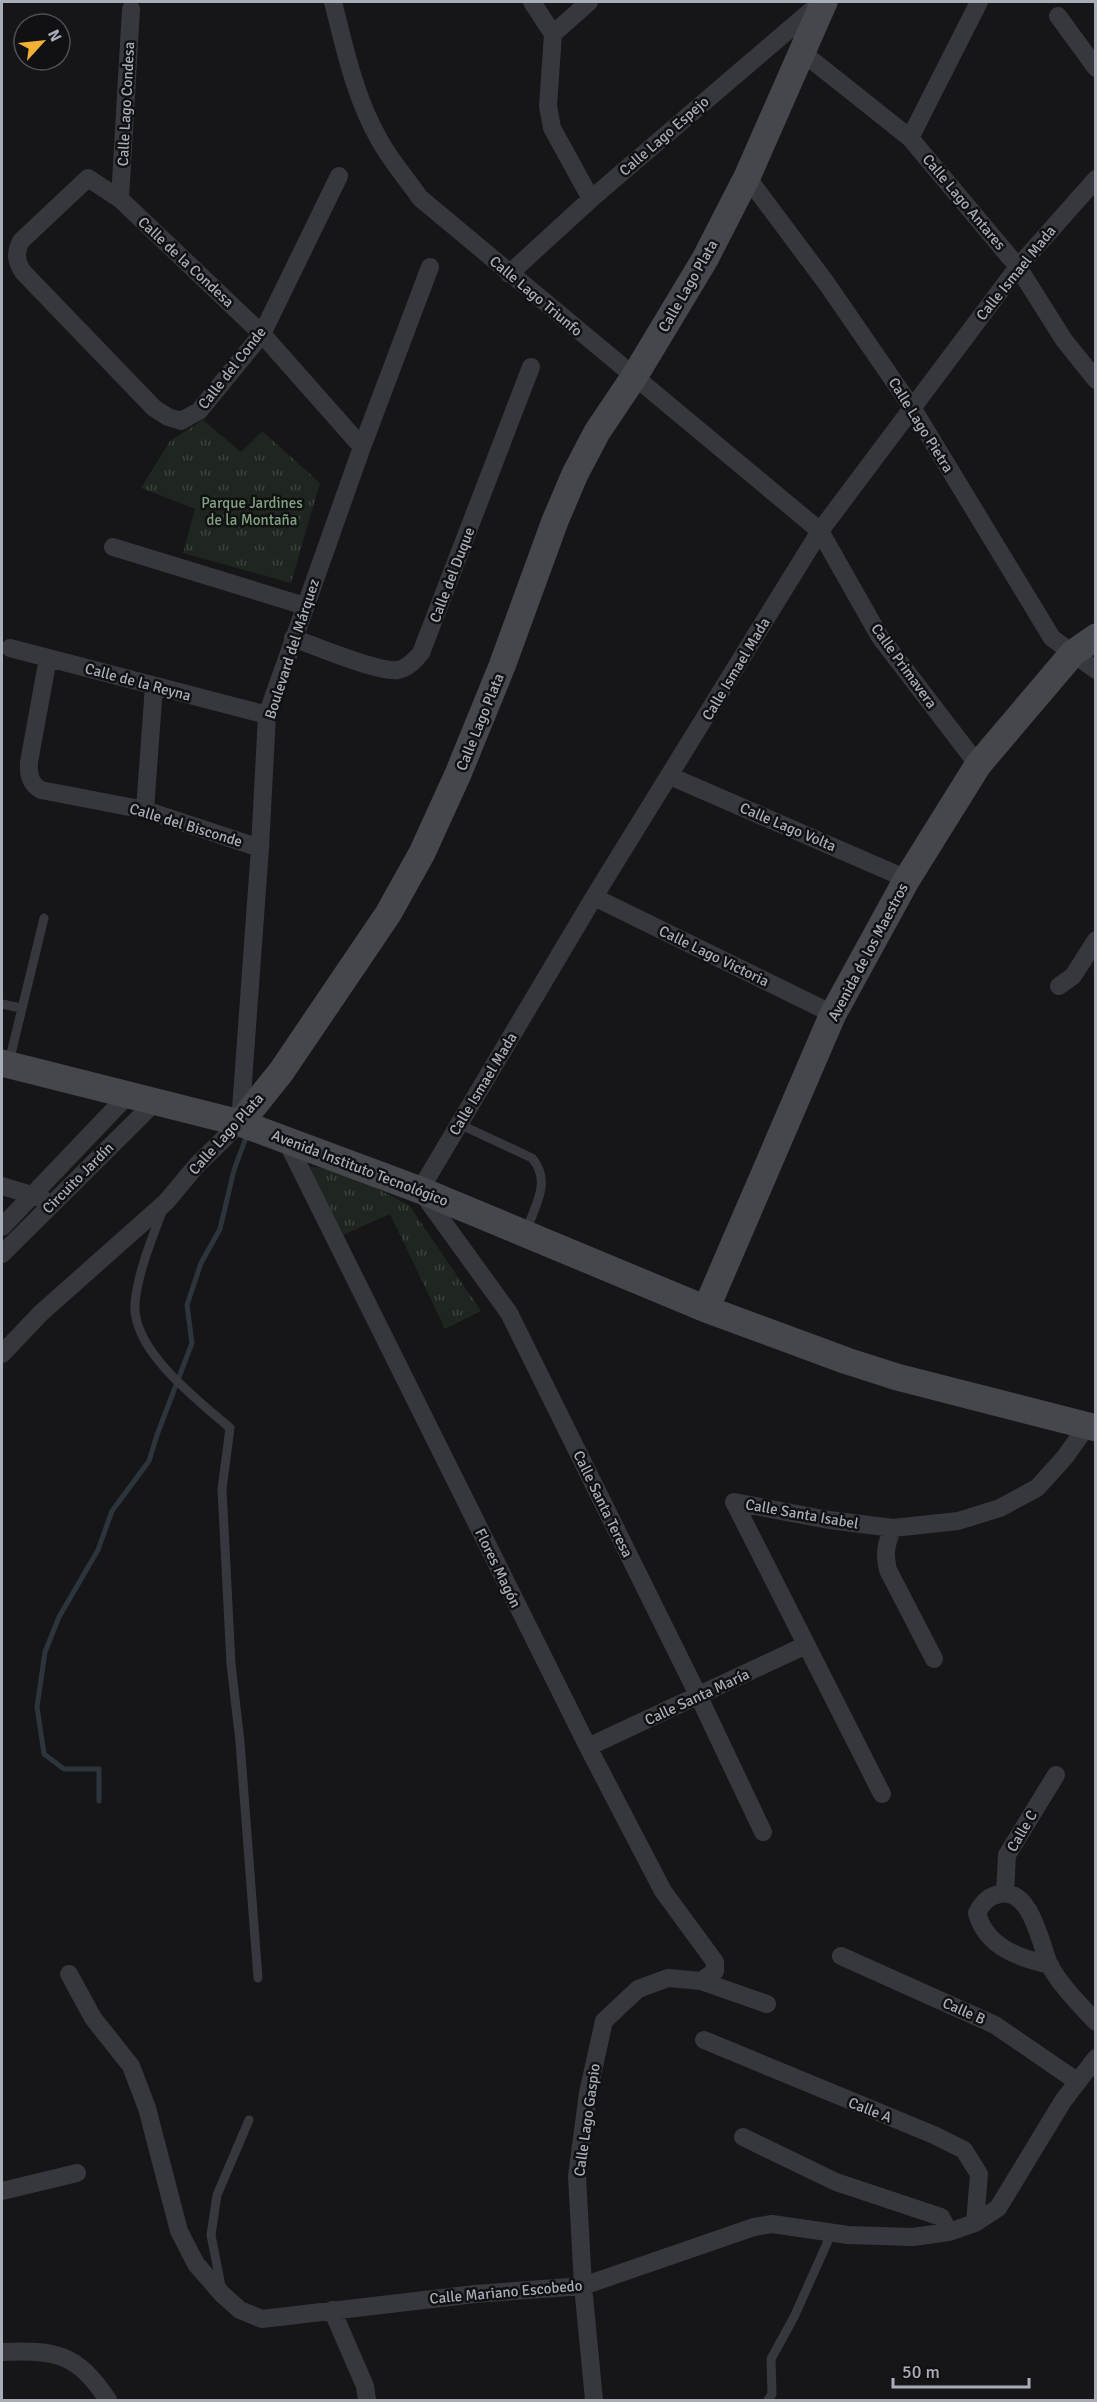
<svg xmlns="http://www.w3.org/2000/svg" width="1097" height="2402" font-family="Signika,sans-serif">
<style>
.park{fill:url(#park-tufts)}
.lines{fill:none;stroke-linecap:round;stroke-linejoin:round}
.stream{stroke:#2c353c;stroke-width:5}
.lane{stroke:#37383d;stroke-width:9}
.street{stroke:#37383d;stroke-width:18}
.secondary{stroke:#45474d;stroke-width:27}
.labels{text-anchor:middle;stroke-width:5;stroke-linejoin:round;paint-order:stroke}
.street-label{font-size:15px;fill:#a8adb8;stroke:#111113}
.park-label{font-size:15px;fill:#7fa381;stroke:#111113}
</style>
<defs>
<pattern id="park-tufts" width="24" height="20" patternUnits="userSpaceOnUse" patternTransform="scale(1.5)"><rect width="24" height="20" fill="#1e261f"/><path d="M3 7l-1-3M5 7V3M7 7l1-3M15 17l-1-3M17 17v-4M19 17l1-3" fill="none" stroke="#3c433d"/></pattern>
</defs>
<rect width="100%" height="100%" fill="#161618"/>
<path class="park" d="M203,420L241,452L262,431L320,483L291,583L183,553L195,509L141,488L170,441Z
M308,1166L342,1171L409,1205L481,1311L445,1329L390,1214L343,1235Z"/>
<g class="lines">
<path class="stream" d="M99,1801V1769H64L44,1754L37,1707L45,1652L59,1617L98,1550L112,1511L149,1461L157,1435L192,1343L187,1305L201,1263L220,1229L234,1170L247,1135"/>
<path class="lane" d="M2,1004L21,1008
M9,1062L44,918
M459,1124L532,1158C552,1181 535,1206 526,1231
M163,1209C152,1238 138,1272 135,1303C131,1350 198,1400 230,1428L222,1489L231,1664L240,1742L258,1978
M221,2286L211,2235L217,2195L249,2120
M768,2400L772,2394L771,2359L794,2317L832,2232"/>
<path class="street" d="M333,2C345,49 355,98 380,141C391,161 407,179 420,198L820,531L880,637L978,765
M532,2L553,34L548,106L552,128L591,199
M1058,16L1096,68
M553,34L589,2
M803,53L910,138L1018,267L1064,340L1096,380
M910,138L979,2
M339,176L262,334L199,411L181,421L168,417L154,408L23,272C16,261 15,253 21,241L88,178L120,199L262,334L362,447
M747,177L827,284L913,409L1052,638L1096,670
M120,199L131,9
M509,274L591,199L820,3
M113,547L305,606
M293,638C315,646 379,673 398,670C408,668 415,660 421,653L531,367
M10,648L267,715
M48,658L29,762C28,774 30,784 41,790L145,810L260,848
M670,776L907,879
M145,810L154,686
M594,897L833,1014
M1059,986L1073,976L1096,940
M286,1140L588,1747L663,1891L715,1962V1971L701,1981
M2,1186L42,1198
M2,1227L127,1096
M2,1254L154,1103
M2,1354L41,1313L166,1202L197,1165L240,1123L260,848L267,715L362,447L430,267
M734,1502L829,1520L893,1528L958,1521L1000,1508L1037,1488L1065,1457L1087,1426
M734,1502L882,1794
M893,1528C886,1544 884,1553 888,1570L934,1659
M588,1747L806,1645
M763,1832L699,1697L509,1313L420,1190L594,897L820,531L1018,267L1096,179
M1005,1893L1007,1855L1056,1775
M841,1956L995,2025L1078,2082
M1050,1965C1019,1958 986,1947 977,1913C982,1903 988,1896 1000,1894C1031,1887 1041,1946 1049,1964C1059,1984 1081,2006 1096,2022
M69,1974L93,2018L131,2066L147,2108L179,2231L196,2264L222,2294L240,2310L262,2319L475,2294L583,2286L754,2227L772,2224L848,2235L913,2237L949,2232L975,2223L998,2208L1063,2101L1096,2058
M704,2040L934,2135L964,2150L979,2174L975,2223
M743,2137L836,2182L941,2217L949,2232
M2,2191L77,2173
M332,2310L365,2386L367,2400
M2,2352C56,2350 77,2353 108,2400
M594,2400L583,2286L577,2176L588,2093L604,2021L638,1989L668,1978L701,1981L767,2004"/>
<path class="secondary" d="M2,1063L240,1123L420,1190L706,1309L847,1361L897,1377L1096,1428
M240,1123L281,1072L388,914L422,853L458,774L502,666L555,521L575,474L597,432L634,377L705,259L747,177L824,2
M706,1309L833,1014L907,879L978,765L1073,653L1096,637"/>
</g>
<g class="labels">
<g class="street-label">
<text transform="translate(126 104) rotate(-87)" y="5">Calle Lago Condesa</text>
<text transform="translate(664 136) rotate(-41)" y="5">Calle Lago Espejo</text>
<text transform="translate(964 202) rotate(50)" y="5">Calle Lago Antares</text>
<text transform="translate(186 262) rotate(43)" y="5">Calle de la Condesa</text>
<text transform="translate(1016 273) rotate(-51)" y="5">Calle Ismael Mada</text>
<text transform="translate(688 286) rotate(-60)" y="5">Calle Lago Plata</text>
<text transform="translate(536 296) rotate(40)" y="5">Calle Lago Triunfo</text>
<text transform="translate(232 368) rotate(-52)" y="5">Calle del Conde</text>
<text transform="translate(921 425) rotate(58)" y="5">Calle Lago Pietra</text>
<text transform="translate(452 575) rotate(-69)" y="5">Calle del Duque</text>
<text transform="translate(292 649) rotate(-72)" y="5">Boulevard del Márquez</text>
<text transform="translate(904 666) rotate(54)" y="5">Calle Primavera</text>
<text transform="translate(736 669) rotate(-59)" y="5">Calle Ismael Mada</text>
<text transform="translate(138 682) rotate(15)" y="5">Calle de la Reyna</text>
<text transform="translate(480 722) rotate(-68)" y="5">Calle Lago Plata</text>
<text transform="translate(186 825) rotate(17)" y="5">Calle del Bisconde</text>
<text transform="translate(788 827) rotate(23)" y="5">Calle Lago Volta</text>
<text transform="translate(868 952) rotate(-62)" y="5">Avenida de los Maestros</text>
<text transform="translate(714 956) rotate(26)" y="5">Calle Lago Victoria</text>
<text transform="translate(483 1084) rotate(-59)" y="5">Calle Ismael Mada</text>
<text transform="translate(226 1134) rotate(-48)" y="5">Calle Lago Plata</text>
<text transform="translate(360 1168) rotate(21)" y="5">Avenida Instituto Tecnológico</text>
<text transform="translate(78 1178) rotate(-45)" y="5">Circuito Jardín</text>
<text transform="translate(603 1504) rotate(64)" y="5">Calle Santa Teresa</text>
<text transform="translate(802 1514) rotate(10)" y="5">Calle Santa Isabel</text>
<text transform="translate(498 1568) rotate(64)" y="5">Flores Magón</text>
<text transform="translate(697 1697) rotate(-25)" y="5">Calle Santa María</text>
<text transform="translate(1022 1831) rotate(-60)" y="5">Calle C</text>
<text transform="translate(964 2011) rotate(24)" y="5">Calle B</text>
<text transform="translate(870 2110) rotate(21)" y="5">Calle A</text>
<text transform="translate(587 2120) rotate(-82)" y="5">Calle Lago Gaspio</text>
<text transform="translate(506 2292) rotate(-5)" y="5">Calle Mariano Escobedo</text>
</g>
<g class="park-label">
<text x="252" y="508">Parque Jardines<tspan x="252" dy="17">de la Montaña</tspan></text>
</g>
</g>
<rect width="1097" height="2402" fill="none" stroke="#a8adb8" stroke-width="6"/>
<g transform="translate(42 42) rotate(63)"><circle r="28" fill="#111113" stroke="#4d4f55" stroke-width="1.5"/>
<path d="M0-4.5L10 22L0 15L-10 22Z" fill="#f2b134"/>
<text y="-9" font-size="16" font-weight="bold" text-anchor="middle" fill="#a8adb8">N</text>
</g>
<path d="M893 2378v9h136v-9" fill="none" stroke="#a8adb8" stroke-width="3"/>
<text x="902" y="2378" font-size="18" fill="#a8adb8" stroke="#111113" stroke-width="4.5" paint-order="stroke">50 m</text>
</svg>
